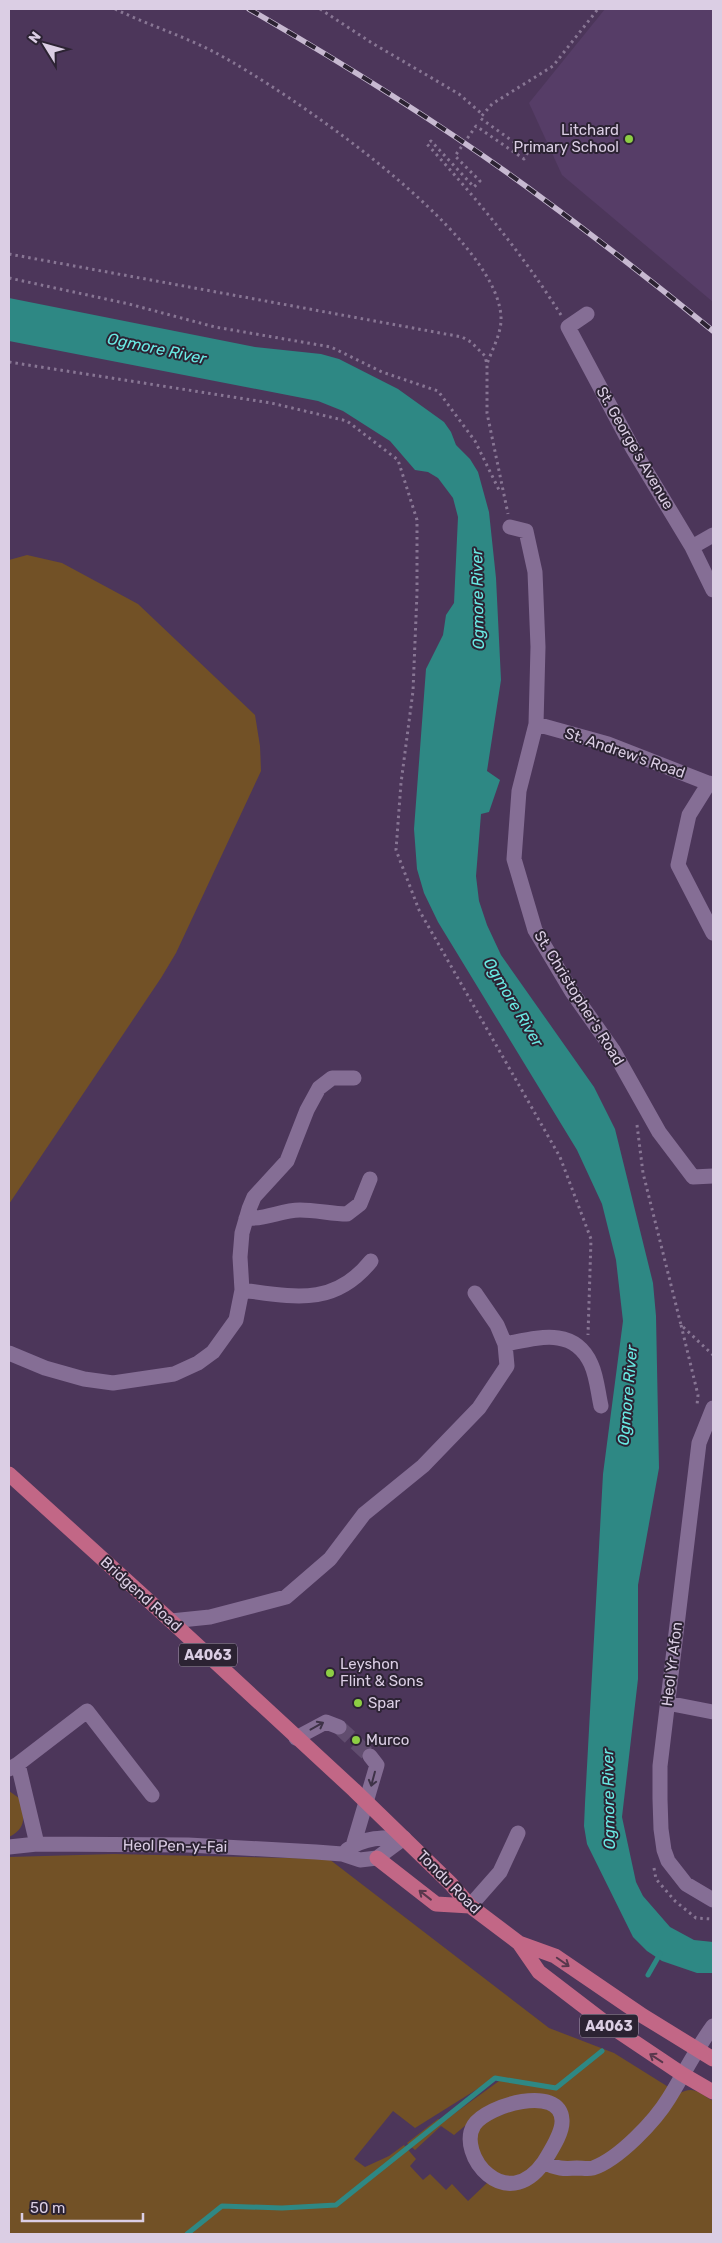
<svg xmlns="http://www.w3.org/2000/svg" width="722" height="2243" font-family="Rubik,sans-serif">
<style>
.built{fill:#563d67}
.green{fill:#725126}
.water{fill:#2e8884}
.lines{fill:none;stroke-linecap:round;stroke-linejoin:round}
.stream{stroke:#2e8884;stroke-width:5}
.minor-tunnel{stroke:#614d6f;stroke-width:15;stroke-dasharray:15 8;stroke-linecap:butt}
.path{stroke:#887694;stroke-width:3;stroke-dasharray:2.5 4;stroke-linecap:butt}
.minor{stroke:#856e95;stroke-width:15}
.major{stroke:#c26786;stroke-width:15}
.rail-casing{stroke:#c7b9d1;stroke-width:5.5}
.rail{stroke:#2c2333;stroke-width:4;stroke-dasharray:11;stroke-linecap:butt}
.oneway{stroke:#3e3247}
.oneway2{stroke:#59374c}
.poi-dot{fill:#8dce44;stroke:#2c2333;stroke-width:2}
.labels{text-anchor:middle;stroke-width:4;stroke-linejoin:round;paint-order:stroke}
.shield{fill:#2c2333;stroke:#a69baf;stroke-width:1}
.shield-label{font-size:14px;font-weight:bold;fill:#dbcee4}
.poi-label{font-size:15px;fill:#dbcee4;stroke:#2c2333;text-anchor:start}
.street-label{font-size:15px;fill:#dbcee4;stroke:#2c2333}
.water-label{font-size:16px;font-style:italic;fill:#6aeae4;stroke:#2c2333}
</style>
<rect width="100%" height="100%" fill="#4c365a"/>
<path class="built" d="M605,9H713V302L562,175L529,103Z"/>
<path class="green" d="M27,555L62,563L138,604L255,715L260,746L261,771L176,953L161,978L9,1204V560Z
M9,1791L19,1798C24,1815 28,1828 9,1837Z
M114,1854L329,1859L549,2028L614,2053L670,2088C652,2115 615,2163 580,2163C571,2164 561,2161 553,2159L561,2143L549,2100L466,2125L454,2135L441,2126L415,2150L407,2143L438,2119L444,2121L499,2081L495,2078L415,2128L393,2111L354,2159L365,2167L389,2156L404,2145L416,2159L410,2166L423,2180L430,2174L446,2190L452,2184L468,2201L488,2182L543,2169L594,2173L678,2094C694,2085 699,2093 713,2101V2234H9V1857Z
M526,2105L551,2110L557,2124L536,2166L514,2179L492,2171L478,2151L476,2132L482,2123Z"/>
<path class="water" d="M9,298L255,347L321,354L339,359L398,389L444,422L451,432L456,445L470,459L478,472L489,512L496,578L501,680L487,771L500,780L489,812L481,814L476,876L479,901L487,925L501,955L594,1087L615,1129L653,1283L656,1316L659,1468L638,1585V1679L622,1817L636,1882L643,1896L670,1927L694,1940L713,1942V1973H697L662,1961L647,1951L633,1937L587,1844L584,1826L585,1803L603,1474L623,1321L616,1260L602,1204L577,1150L438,922L424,893L417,869L414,829L426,669L443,635L446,615L454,603L458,517L453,498L438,478L428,472L415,470L390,441L343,411L318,401L9,341Z"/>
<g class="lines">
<path class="stream" d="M648,1975L660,1954
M187,2234L222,2206L282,2208L336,2205L495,2078L556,2088L602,2051"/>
<path class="minor-tunnel" d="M339,1727L370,1756"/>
<path class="path" d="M115,9C148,25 184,36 216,53C287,91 497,233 501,317C502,332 492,350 487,364
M320,9L372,43L459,94L482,114
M9,254L462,337L471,342L485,356L487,365V413L508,514
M9,278L129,304L215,327L331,347L382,372L438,391L475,441L500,492
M561,315C522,253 476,198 427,144L431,141L474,187L480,181L455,156L476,126L524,159L528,152L480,118L492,104L553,66L598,9
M9,362L271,403L347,421L398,460L417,520V593L413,691L401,783L396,850L419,910L560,1157L591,1239L588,1335
M637,1125L643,1173L681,1325L713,1355
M681,1325L698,1395L697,1405
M654,1868L656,1879L675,1901L696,1918L713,1919"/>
<path class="minor" d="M587,314L568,327L633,449L692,547L713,590
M510,527L526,531L535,572L538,647L536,724L519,791L514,859L535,930L572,992L613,1050L659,1132L693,1177L713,1176
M692,547L713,535
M536,724L608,744L713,785
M709,783L689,815L678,865L713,933
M246,1218C265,1220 281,1210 300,1210C316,1210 332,1214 347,1214L360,1204L370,1179
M242,1290C294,1297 334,1307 371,1261
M505,1344C537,1338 574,1326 591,1364C597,1377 598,1393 601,1406
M9,1353L45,1368L84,1379L113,1383L174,1374L198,1363L213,1352L236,1320L242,1290L240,1257L242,1233L249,1209L254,1197L287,1161L307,1110L319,1088L332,1078H354
M713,1408L699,1443L660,1766V1799L661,1829L664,1850L668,1861L686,1884L713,1900
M171,1621L210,1617L286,1597L330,1559L364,1514L423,1466L479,1408L507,1366L505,1344L497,1325L475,1293
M667,1703L713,1712
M296,1738L326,1722L339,1727
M18,1764L87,1711L152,1795
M9,1769L18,1764L37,1844
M353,1846L377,1765L370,1756
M9,1847L37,1844L188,1845L316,1852L342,1854L360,1860L377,1858L404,1838
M347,1850C364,1837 384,1837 404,1838
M470,1906L500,1872L518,1833
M544,2162C506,2216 456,2154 474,2125C487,2105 560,2084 562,2120C563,2133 551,2150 544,2162C555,2169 565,2169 577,2168C582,2168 588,2169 593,2168C619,2159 655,2121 669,2098C684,2074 696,2049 713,2026"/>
<path class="major" d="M9,1474L171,1621L354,1790L451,1884L470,1906L519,1943L555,1956L643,2016L713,2059
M377,1858L436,1904L470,1906
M519,1943L539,1972L603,2021L682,2074L713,2092"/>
<g class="rail-casing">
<path id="rail" d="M249,9C344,64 438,122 527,187C590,233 652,281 713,331"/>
</g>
<use href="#rail" class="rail"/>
</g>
<defs><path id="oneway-shaft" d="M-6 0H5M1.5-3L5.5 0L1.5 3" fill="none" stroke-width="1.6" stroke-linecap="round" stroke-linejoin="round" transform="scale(1.25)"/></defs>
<g class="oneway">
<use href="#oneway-shaft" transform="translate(317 1726) rotate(-29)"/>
<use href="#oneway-shaft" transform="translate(373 1779) rotate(105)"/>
</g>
<g class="oneway2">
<use href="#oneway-shaft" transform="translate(425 1895) rotate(-142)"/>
<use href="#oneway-shaft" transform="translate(563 1962) rotate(35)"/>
<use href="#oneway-shaft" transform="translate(656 2058) rotate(-147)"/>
</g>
<g class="poi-dot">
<circle cx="629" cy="139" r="5"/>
<circle cx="330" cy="1673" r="5"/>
<circle cx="358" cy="1703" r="5"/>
<circle cx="356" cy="1740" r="5"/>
</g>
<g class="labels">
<g class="shield">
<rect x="179" y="1643.5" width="58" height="23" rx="4"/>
<rect x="580" y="2014.5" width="58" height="23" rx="4"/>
</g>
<g class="shield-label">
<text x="208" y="1660">A4063</text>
<text x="609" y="2031">A4063</text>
</g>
<g class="poi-label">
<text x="619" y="135" text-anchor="end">Litchard<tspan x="619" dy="17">Primary School</tspan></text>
<text x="340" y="1669">Leyshon<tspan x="340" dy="17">Flint &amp; Sons</tspan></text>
<text x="368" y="1708">Spar</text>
<text x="366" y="1745">Murco</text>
</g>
<g class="street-label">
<text transform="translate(635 448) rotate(60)" y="5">St. George's Avenue</text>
<text transform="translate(625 753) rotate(19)" y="5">St. Andrew's Road</text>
<text transform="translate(579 998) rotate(58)" y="5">St. Christopher's Road</text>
<text transform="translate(141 1594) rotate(42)" y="5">Bridgend Road</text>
<text transform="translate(672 1664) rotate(-83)" y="5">Heol Yr Afon</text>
<text transform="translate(175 1846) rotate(1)" y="5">Heol Pen-y-Fai</text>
<text transform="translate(449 1882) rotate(45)" y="5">Tondu Road</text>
</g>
<g class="water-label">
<text transform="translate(157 348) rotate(12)" y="6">Ogmore River</text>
<text transform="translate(477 599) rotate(-91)" y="6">Ogmore River</text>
<text transform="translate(514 1002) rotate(59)" y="6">Ogmore River</text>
<text transform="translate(627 1395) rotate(-85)" y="6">Ogmore River</text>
<text transform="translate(608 1799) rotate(-91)" y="6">Ogmore River</text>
</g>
</g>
<rect width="722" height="2243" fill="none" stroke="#dbcee4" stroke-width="20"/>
<g transform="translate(45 45) rotate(307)" stroke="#2c2333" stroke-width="4" paint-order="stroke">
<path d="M0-4L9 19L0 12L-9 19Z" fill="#dbcee4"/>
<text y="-8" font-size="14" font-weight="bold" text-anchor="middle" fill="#dbcee4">N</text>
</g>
<path d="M22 2213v8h121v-8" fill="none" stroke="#dbcee4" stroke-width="2.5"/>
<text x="30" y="2213" font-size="15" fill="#dbcee4" stroke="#2c2333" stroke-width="4" paint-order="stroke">50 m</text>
</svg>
